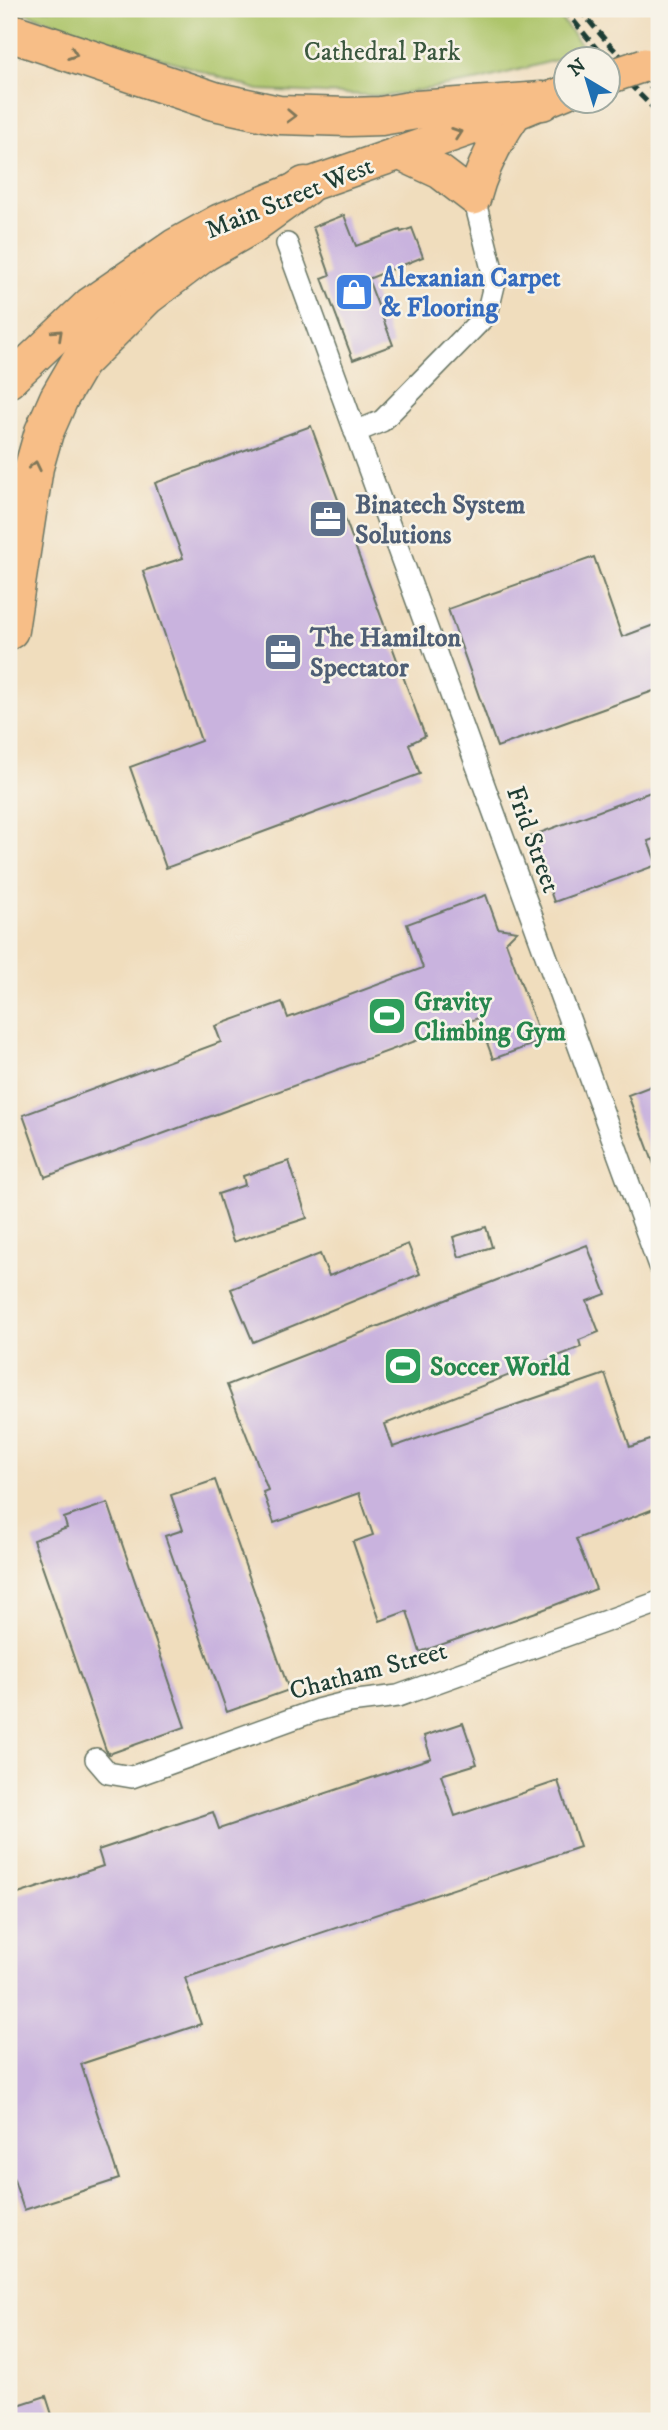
<svg xmlns="http://www.w3.org/2000/svg" width="668" height="2430" font-family="'IM FELL DW Pica',serif">
<style>
.park{fill:#adc56a;stroke:#66814f;stroke-width:2}
.building{fill:#c9b3de}
.lines{fill:none;stroke-linecap:round;stroke-linejoin:round}
.street-casing{stroke:#687564;stroke-width:24}
.primary-casing{stroke:#687564;stroke-width:36}
.highway-casing{stroke:#687564;stroke-width:41}
.street{stroke:#fff;stroke-width:21}
.primary{stroke:#f7be87;stroke-width:33}
.highway{stroke:#f7be87;stroke-width:38}
.rail{stroke:#1f3d34;stroke-width:5;stroke-dasharray:10 5;stroke-linecap:butt}
.primary-bridge-casing{stroke:#687564;stroke-width:36;stroke-linecap:butt}
.primary-bridge{stroke:#f7be87;stroke-width:33}
.oneway{stroke:#807759}
.labels{text-anchor:middle;stroke-width:5;stroke-linejoin:round;paint-order:stroke}
.park-label{font-size:26px;fill:#3b583f;stroke:#f7f3e8}
.street-label{font-size:26px;fill:#1f3d34;stroke:#f7f3e8}
.shop-label{font-size:26px;font-weight:bold;fill:#366cbe;stroke:#f7f3e8;text-anchor:start}
.service-label{font-size:26px;font-weight:bold;fill:#4e5e75;stroke:#f7f3e8;text-anchor:start}
.leisure-label{font-size:26px;font-weight:bold;fill:#27864d;stroke:#f7f3e8;text-anchor:start}
</style>
<rect width="100%" height="100%" fill="#f7f3e8"/>
<filter id="ink" filterUnits="userSpaceOnUse"><feTurbulence type="fractalNoise" baseFrequency=".0143" numOctaves="2"/><feDisplacementMap in="SourceGraphic" scale="14" xChannelSelector="R" yChannelSelector="G"/><feConvolveMatrix kernelMatrix="1 2 1 2 8 2 1 2 1" color-interpolation-filters="sRGB"/></filter>
<filter id="wash" filterUnits="userSpaceOnUse"><feTurbulence type="fractalNoise" baseFrequency=".00686" numOctaves="4" result="noise"/><feDisplacementMap in="SourceGraphic" scale="28" xChannelSelector="R" yChannelSelector="G"/><feGaussianBlur stdDeviation="1.57" result="paint"/><feColorMatrix in="noise" values="0 0 0 0 0 0 0 0 0 0 0 0 0 0 0 0 0 1.4 0 .05"/><feComposite in="paint" operator="in"/></filter>
<g filter="url(#wash)">
<rect width="100%" height="100%" fill="#f0ddbd"/>
<path class="park" d="M14,9H553L587,52L480,80L387,96L258,90Z"/>
<g id="blocks">
<path class="building" d="M344,215L356,246L400,230L401,232L412,228L423,257L368,279L393,345L353,360L322,278L330,275L313,227Z
M311,426L425,736L409,744L420,774L166,868L130,767L201,741L143,571L183,558L155,483Z
M594,557L622,637L659,623V689L497,747L448,609Z
M659,789V837L648,841L657,865L554,902L531,836Z
M486,895L498,928L517,931L506,942L542,1041L493,1059L478,1018L45,1177L23,1115L221,1042L215,1026L282,1002L288,1018L423,968L407,924Z
M659,1083V1175H658L628,1095Z
M289,1161L307,1218L233,1242L218,1194L245,1185L243,1176Z
M486,1227L492,1247L459,1257L453,1237Z
M408,1244L420,1274L253,1342L231,1289L320,1254L329,1276Z
M587,1245L606,1294L587,1301L599,1332L579,1340L581,1347L385,1424L393,1447L605,1374L630,1447L659,1437V1507L576,1539L596,1589L542,1610L420,1652L407,1611L380,1621L353,1542L373,1535L359,1493L274,1523L263,1492L268,1490L227,1385Z
M215,1480L289,1690L227,1712L165,1536L183,1530L171,1495Z
M108,1503L185,1727L109,1754L106,1750L33,1540L67,1528L64,1518Z
M463,1723L477,1764L441,1775L455,1816L558,1781L580,1847L185,1978L201,2024L81,2064L119,2179L24,2210L9,2165V1897L103,1866L98,1850L213,1812L219,1829L431,1758L424,1736Z
M46,2396L54,2421H9V2408Z"/>
</g>
</g>
<g filter="url(#ink)">
<use href="#blocks" fill-opacity="0" stroke="#687564" stroke-width="2"/>
<g class="lines">
<g class="street-casing">
<path id="street" d="M287,244L659,1266
M355,432L382,421L487,314L495,281L474,198
M96,1759L108,1773L132,1777L317,1710L349,1702L398,1696L659,1602"/>
</g>
<g class="primary-casing">
<path id="primary" d="M399,153L440,172L474,198C482,167 497,139 515,113
M9,381L90,304L174,246L219,221L305,186L515,113L566,92"/>
</g>
<g class="highway-casing">
<path id="highway" d="M9,32L214,101L279,115L349,117L381,116L416,110L542,101
M9,630L34,467L44,432L59,398L80,362L146,296L204,252L248,227L305,186"/>
</g>
<use href="#street" class="street"/>
<use href="#primary" class="primary"/>
<use href="#highway" class="highway"/>
<path class="rail" d="M564,9L606,60
M579,9L607,42L659,96
M608,62L659,114"/>
<g class="primary-bridge-casing">
<path id="primary-bridge" d="M609,77L644,65"/>
</g>
<use href="#primary-bridge" class="primary-bridge"/>
</g>
<defs><path id="oneway-chevron" d="M-2-3.5L2.5 0L-2 3.5" fill="none" stroke-width="1.6" stroke-linecap="round" stroke-linejoin="round" transform="scale(1.75)"/></defs>
<g class="oneway">
<use href="#oneway-chevron" transform="translate(73 54) rotate(19)"/>
<use href="#oneway-chevron" transform="translate(291 116) rotate(2)"/>
<use href="#oneway-chevron" transform="translate(457 133) rotate(-19)"/>
<use href="#oneway-chevron" transform="translate(58 334) rotate(-43)"/>
<use href="#oneway-chevron" transform="translate(35 466) rotate(-78)"/>
</g>
</g>
<defs>
<g id="shop-square" transform="scale(2.0125)"><rect x="-9" y="-9" width="18" height="18" rx="4" fill="#3f7fe0" stroke="#f7f3e8"/><path d="M-5-2.5h2.3a2.7 3.5 0 0 1 5.4 0H5L5.5 6h-11ZM-1.5-2.5h3a1.5 2.3 0 0 0-3 0Z" fill="#fff"/></g>
<g id="office-square" transform="scale(2.0125)"><rect x="-9" y="-9" width="18" height="18" rx="4" fill="#5c6f8a" stroke="#f7f3e8"/><path d="M-6-3h4V-5.5h4V-3h4V5H-6ZM-1-4.5V-3h2v-1.5ZM-6 0V1H6V0Z" fill="#fff"/></g>
<g id="stadium-square" transform="scale(2.0125)"><rect x="-9" y="-9" width="18" height="18" rx="4" fill="#2e9e5b" stroke="#f7f3e8"/><path d="M0-5a6.5 5 0 1 0 0 10a6.5 5 0 1 0 0-10ZM-3.5-1.8h7v3.6h-7Z" fill="#fff"/></g>
</defs>
<g fill-rule="evenodd">
<use href="#shop-square" x="354" y="292"/>
<use href="#office-square" x="328" y="519"/>
<use href="#office-square" x="283" y="652"/>
<use href="#stadium-square" x="387" y="1016"/>
<use href="#stadium-square" x="403" y="1366"/>
</g>
<g class="labels">
<g class="park-label">
<text x="382" y="60">Cathedral Park</text>
</g>
<g class="street-label">
<text transform="translate(289 197) rotate(-22)" y="9">Main Street West</text>
<text transform="translate(534 839) rotate(70)" y="9">Frid Street</text>
<text transform="translate(368 1670) rotate(-15)" y="9">Chatham Street</text>
</g>
<g class="shop-label">
<text x="381" y="286">Alexanian Carpet<tspan x="381" dy="30">&amp; Flooring</tspan></text>
</g>
<g class="service-label">
<text x="355" y="513">Binatech System<tspan x="355" dy="30">Solutions</tspan></text>
<text x="310" y="646">The Hamilton<tspan x="310" dy="30">Spectator</tspan></text>
</g>
<g class="leisure-label">
<text x="414" y="1010">Gravity<tspan x="414" dy="30">Climbing Gym</tspan></text>
<text x="430" y="1375">Soccer World</text>
</g>
</g>
<rect width="668" height="2430" fill="none" stroke="#f7f3e8" stroke-width="35"/>
<g transform="translate(587 80) rotate(322)"><circle r="33" fill="#f7f3e8" stroke="#a1aaa0" stroke-width="2"/>
<path d="M0-5L12 26L0 18L-12 26Z" fill="#1f6fb2"/>
<text y="-10" font-size="19" font-weight="bold" text-anchor="middle" fill="#1f3d34">N</text>
</g>
</svg>
